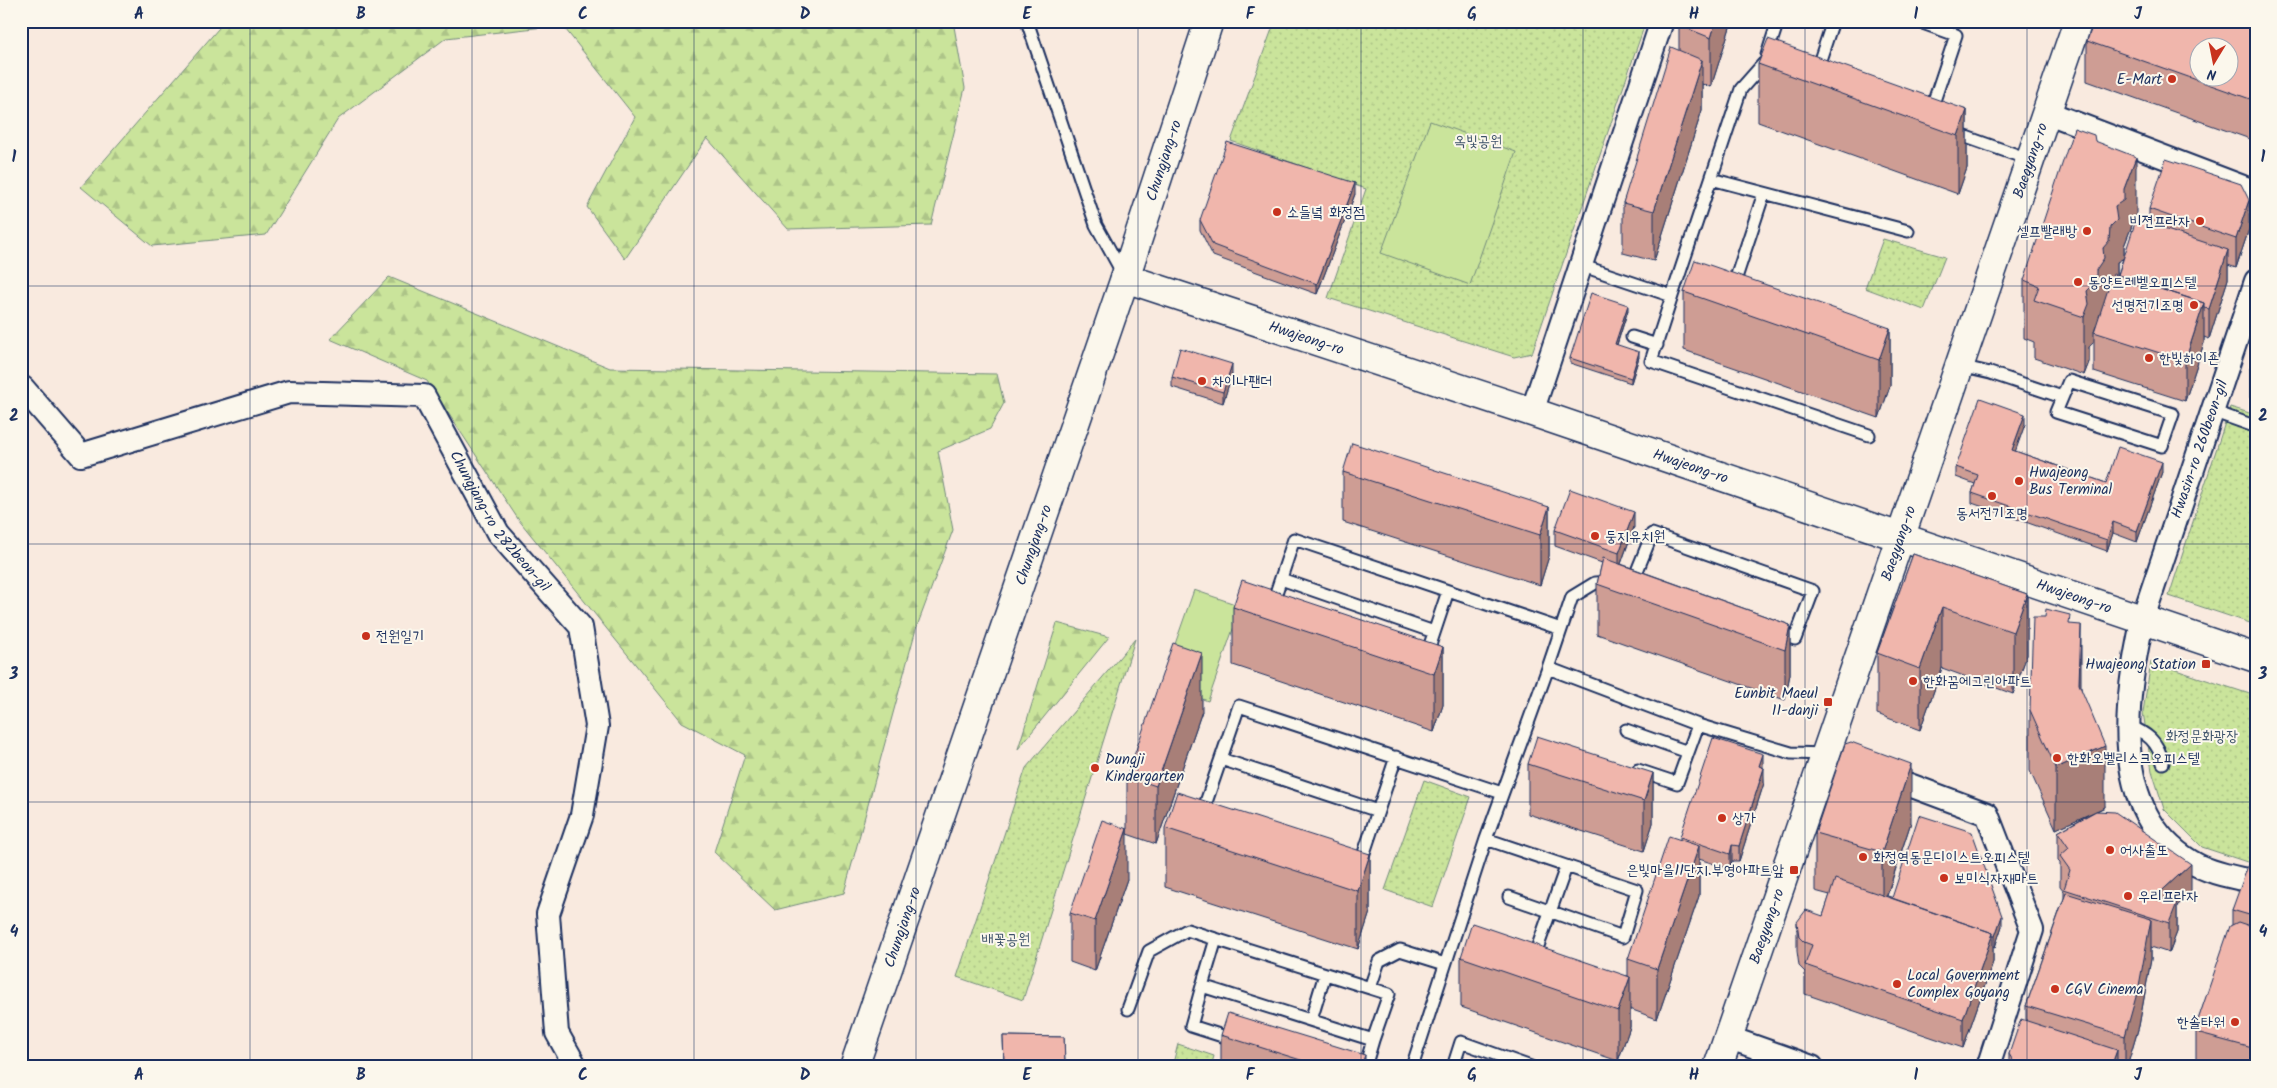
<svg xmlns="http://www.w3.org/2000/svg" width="2277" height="1088" font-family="Kalam,'Poor Story',sans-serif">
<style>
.forest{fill:url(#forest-firs);stroke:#728a7c}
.park{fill:url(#park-dots);stroke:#728a7c}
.pitch{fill:#cae49b;stroke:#728a7c}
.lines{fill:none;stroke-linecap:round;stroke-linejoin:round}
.service-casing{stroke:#1b2f5e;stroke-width:15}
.minor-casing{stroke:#1b2f5e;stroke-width:26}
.tertiary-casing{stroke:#1b2f5e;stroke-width:31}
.primary-casing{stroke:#1b2f5e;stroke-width:31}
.service{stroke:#fbf7ec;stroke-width:11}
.minor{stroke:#fbf7ec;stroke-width:22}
.tertiary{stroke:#fbf7ec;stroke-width:28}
.primary{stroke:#fbf7ec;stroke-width:28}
.wall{fill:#ce9d94;stroke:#1b2f5e;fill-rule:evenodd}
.shaded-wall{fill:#a87f78;stroke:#1b2f5e}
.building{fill:#f0b6ac;stroke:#1b2f5e;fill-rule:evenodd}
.grid{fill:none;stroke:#1b2f5e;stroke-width:1;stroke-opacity:0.55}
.poi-dot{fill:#c8321e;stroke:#fbf7ec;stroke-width:2}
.labels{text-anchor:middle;stroke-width:4;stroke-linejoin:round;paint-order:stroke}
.poi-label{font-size:15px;fill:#1b2f5e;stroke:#fbf7ec;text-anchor:start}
.park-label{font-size:15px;fill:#3e536a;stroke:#fbf7ec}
.street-label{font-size:15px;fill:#1b2f5e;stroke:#fbf7ec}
.neatline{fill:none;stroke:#1b2f5e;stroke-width:2}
.grid-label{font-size:16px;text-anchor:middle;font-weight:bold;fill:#1b2f5e}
</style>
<defs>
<pattern id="forest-firs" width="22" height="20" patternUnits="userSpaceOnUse" patternTransform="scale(1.25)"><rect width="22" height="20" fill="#cae49b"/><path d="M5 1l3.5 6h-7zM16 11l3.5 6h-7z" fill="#adc488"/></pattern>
<pattern id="park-dots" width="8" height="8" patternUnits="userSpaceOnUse" patternTransform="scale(1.25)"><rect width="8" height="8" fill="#cae49b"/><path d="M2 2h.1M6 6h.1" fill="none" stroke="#adc488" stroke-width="1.8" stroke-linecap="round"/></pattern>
</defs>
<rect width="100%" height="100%" fill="#f9eadf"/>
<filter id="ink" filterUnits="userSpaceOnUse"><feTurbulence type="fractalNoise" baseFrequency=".02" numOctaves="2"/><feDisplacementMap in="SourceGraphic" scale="10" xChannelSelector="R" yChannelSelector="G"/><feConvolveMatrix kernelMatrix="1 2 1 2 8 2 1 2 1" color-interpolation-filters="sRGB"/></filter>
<g filter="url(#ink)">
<path class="forest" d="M225,21H953L965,88L931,225L788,229L707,138L625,259L587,207L635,117L562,25L446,38L338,119L266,235L152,246L81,187Z
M389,277L610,368L997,374L1004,403L990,429L938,451L953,530L916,629L844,893L775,910L714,852L745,755L682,722L518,519L427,381L330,339Z
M1057,623L1109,637L1018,749Z"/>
<path class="park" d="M1275,21H1646L1532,353L1514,357L1328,298L1366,189L1231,141Z
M1883,239L1945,257L1924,310L1865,288Z
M2230,407L2256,415V625L2169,596Z
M1135,639L1023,1000L957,977L1026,768Z
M2151,662L2256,696V865L2202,847L2164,809L2152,771L2143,712Z
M1424,780L1471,797L1433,907L1385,890Z
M1178,1044L1214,1056L1211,1067H1172Z"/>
<path class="pitch" d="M1430,121L1516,152L1470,285L1381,253Z
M1194,590L1241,606L1208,701L1161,684Z"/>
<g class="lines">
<g class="service-casing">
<path id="service" d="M1027,21L1096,225L1123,274
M1917,21L1956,35L1930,113
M1767,55L1778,21
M1816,72L1833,21
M1952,132L2031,160
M1711,179L1908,231
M1580,265L1672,296L1741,89L1764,63L1771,65
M1733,287L1764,193
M1672,296L1651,361L1869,435
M1632,337L1657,345
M1960,366L1990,373L2062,397
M2069,381L2173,414L2162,446L2056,412Z
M2212,411L2254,426
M1281,579L1434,632
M1633,581L1652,534L1813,591L1795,639L1776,632
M1272,605L1294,539L1561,629
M1426,657L1448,591
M1548,668L1572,597L1595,583L1611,582
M2127,725C2147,733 2158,741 2163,763
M1626,730L1688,752
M1221,759L1378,811
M1638,770L1677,783L1698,725
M1203,811L1239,706L1502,793
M1486,839L1637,890L1623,937L1509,897
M1358,864L1360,865L1396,757
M1533,960L1566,867
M1202,986L1216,939
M1370,988L1379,961L1400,950L1445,964
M1128,1009L1149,951L1187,930L1389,994L1373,1040
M1311,1020L1325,974
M1235,1040L1191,1026L1202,986L1373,1040L1365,1067
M1412,1067L1486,839L1548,668L1698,725L1791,753L1826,754
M1453,1067L1461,1042L1531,1067"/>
</g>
<g class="minor-casing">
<g id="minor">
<path d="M2046,112L2256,192"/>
<path d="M2256,281L2143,618C2125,700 2107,817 2197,865C2214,874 2237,878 2256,882"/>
<path id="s1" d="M23,388L81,455L289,392L424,396L498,533L581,627L597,726L582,815L548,914L557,1033L576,1067"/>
<path d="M1532,412L1662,21"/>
<path d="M1883,775L1987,814L2032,930L1988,1067"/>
<path d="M1727,1037L1812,1067"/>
</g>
</g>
<g class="tertiary-casing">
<g id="tertiary">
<path id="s2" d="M1718,1067L2078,21"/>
</g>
</g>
<g class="primary-casing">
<g id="primary">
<path id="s3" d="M1125,278L1532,412L2256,658"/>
<path id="s4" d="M854,1067L1125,278L1209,21"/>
</g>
</g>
<use href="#service" class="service"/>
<use href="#minor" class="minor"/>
<use href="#tertiary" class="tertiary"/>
<use href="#primary" class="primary"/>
</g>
<path class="wall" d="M1732,21L1711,87L1702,84V110L1654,261L1623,253V203L1679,50V25Z
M2256,21L2253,140L2087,81V41Z
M1758,64L1967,110V168L1958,194L1758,122Z
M2095,141L2136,215L2124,246V256L2149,224V209L2249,229L2236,268L2228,265V279L2209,339L2204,337V343L2185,401L2094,372V342L2089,347V362L2084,375L2034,358V342L2024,338V280ZM2123,258L2118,275H2117V262Z
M1355,194L1317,294L1213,256L1200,230V220Z
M1684,292L1890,328V386L1879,418L1684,350Z
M1628,310L1617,345L1639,357L1631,383L1570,363V358Z
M2256,353V400L2250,398V369Z
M1232,374L1223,403L1172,387V377Z
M2025,424L2015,451L2106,483L2162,472L2137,542L2113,533L2107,551L1972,503V493L1975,484L1956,477V467Z
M1343,472L1549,507V556L1540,585L1343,522Z
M1634,527L1621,564L1790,625V674L1785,700L1597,634V584L1602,563L1555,546V530Z
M1913,554L2027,594V655L2013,694L1942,668L1920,730L1877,714V653Z
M1233,607L1443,647V705L1434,732L1233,665Z
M2070,624L2081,688L2105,807L2097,811L2191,893L2177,906V932L2169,953L2151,947V959L2139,1026L2127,1067H2009V1054L2026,1021V1006L2064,898V891L2060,886V863L2058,861V832L2093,812L2056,829L2030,771V710Z
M1202,711L1156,844L1127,834V776Z
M1528,764L1653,773V823L1644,851L1528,814Z
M1763,767L1764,783L1739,861H1732L1730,869L1699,859V896L1657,1019L1630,1009V1027L1618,1061L1461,1007V957L1628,976V959L1680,840V837Z
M1911,822L1887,896L2002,926L1995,947L1993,946V962L1963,1048L1805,994V972L1799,966L1797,951V922L1823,916L1830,895L1815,891V833Z
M1165,828L1370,854V912L1358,949L1165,887Z
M2256,859V1067H2187L2196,1062V1026L2232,925V910Z
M1127,879L1095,971L1070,962V913Z
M1221,1035L1365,1067H1221Z
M1003,1036L1064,1037L1065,1067H1004Z"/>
<path class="shaded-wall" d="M1716,21H1732L1711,87V38Z
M1702,60V110L1654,261V211Z
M2256,93V133L2253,140V100Z
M1967,110V168L1958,194V136Z
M2136,157V215L2124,246V258L2117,262V278L2094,332V342L2089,347V362L2084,375V317L2087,291L2096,270L2110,227L2115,206L2124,189Z
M1355,183V194L1317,294V284Z
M2249,200V229L2236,268V239Z
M2228,250V279L2209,339V309Z
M2204,303V343L2185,401V361Z
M1628,305V310L1615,350V344Z
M1890,328V386L1879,418V360Z
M1639,352V357L1631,383V378Z
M1232,364V374L1223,403V392Z
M2025,414V424L2012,461V450Z
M2162,462V472L2137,542V531Z
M1549,507V556L1540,585V535Z
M1634,512V527L1619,569V553Z
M2113,522V533L2107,551V540Z
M2027,594V655L2013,694V632Z
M1942,607V668L1920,730V669Z
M1790,625V674L1785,700V650Z
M2081,625V686L2079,745V684Z
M1443,647V705L1434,732V674Z
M1202,653V711L1156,844V786Z
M2105,746V807L2056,829V768Z
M1763,754V770L1759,766Z
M1911,764V822L1882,910V852Z
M1764,768V783L1739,861V846Z
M1653,773V823L1644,851V801Z
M1127,829V879L1095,971V921Z
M1732,845V861L1730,869V854Z
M1699,846V896L1657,1019V969Z
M1370,854V912L1358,949V891Z
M2191,864V893L2177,906V932L2169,953V923L2153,899Z
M2002,916V926L1995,947V936Z
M2151,919V959L2139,1026L2127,1067H2125V1036Z
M1993,933V962L1963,1048V1019Z
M1630,977V1027L1618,1061V1011Z
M2117,1050V1067H2111Z
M1365,1055V1067H1361Z"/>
<path class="building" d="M1680,21H1716L1711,38L1679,25Z
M2094,21H2256V93L2253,100L2087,41ZM2200,48H2230V78H2200Z
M1768,39L1967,110L1958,136L1758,64Z
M1671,47L1702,60L1654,211L1623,203Z
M2074,128L2094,135L2095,141L2136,157L2124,189V200L2115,206L2117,220L2110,227L2109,241L2103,248L2104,258L2096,270V282L2087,291L2089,304L2084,317L2034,300L2039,286L2024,280Z
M1227,142L1355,183L1317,284L1213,245L1200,220Z
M2166,159L2241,184L2249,200L2236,239L2149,209Z
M2136,220L2228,250L2209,309L2204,308V303L2118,275Z
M1695,260L1890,328L1879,360L1684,292Z
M2113,274L2204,303L2185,361L2094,332Z
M1591,293L1628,305L1615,344L1639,352L1631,378L1570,358Z
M1180,348L1232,364L1223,392L1172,377Z
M2256,353V370L2250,369Z
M1980,398L2025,414L2012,450L2106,483L2118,447L2162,462L2137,531L2113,522L2107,540L1972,493L1978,475L1956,467Z
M1352,443L1549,507L1540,535L1343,472Z
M1570,489L1634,512L1619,553L1555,530Z
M1913,554L2027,594L2013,632L1942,607L1920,669L1877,653Z
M1603,558L1790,625L1785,650L1597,584Z
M1242,580L1443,647L1434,674L1233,607Z
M2046,609L2070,615L2069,624L2081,625L2079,684L2105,746L2056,768L2030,710L2033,617H2045Z
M1173,643L1202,653L1156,786L1127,776Z
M1537,736L1653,773L1644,801L1528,764Z
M1713,738L1763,754L1759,766L1764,768L1739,846L1732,845L1730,854L1680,837Z
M1851,742L1911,764L1882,852L1815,833L1845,744Z
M1177,792L1370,854L1358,891L1165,828Z
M2096,811L2115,812L2191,864L2153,899L2177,903L2169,923L2064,889L2070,870L2060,856L2069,848L2058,832Z
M1919,815L1972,832L2002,916L1995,936H1993V933L1892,898Z
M1102,820L1127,829L1095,921L1070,913Z
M1669,836L1699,846L1657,969L1628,959Z
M2255,859H2256V917L2232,910L2249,863Z
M1835,879L1993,933L1963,1019L1805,965L1812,945L1804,942L1799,937L1797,922L1806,910L1823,916Z
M2066,893L2151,919L2139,986L2125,1036L2026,1006Z
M2238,922L2256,928V1049L2200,1034L2196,1026L2230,926Z
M1472,923L1630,977L1618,1011L1461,957Z
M1228,1013L1365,1055L1361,1067H1323L1221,1035Z
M2021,1019L2117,1050L2111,1067H2023L2015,1064L2009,1054Z
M1003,1036L1064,1037L1065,1064L1004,1061Z
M2189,1060L2211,1067H2187Z
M1005,1064L1035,1067H1005Z"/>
</g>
<path class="grid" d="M250,21V1067M472,21V1067M694,21V1067M916,21V1067M1138,21V1067M1361,21V1067M1583,21V1067M1805,21V1067M2027,21V1067M21,286H2256M21,544H2256M21,802H2256"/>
<g class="poi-dot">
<circle cx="2172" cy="79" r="5"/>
<circle cx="1277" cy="212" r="5"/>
<circle cx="2200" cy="221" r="5"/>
<circle cx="2087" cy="231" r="5"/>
<circle cx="2078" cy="282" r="5"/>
<circle cx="2194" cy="305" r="5"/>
<circle cx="2149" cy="358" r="5"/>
<circle cx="1202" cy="381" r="5"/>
<circle cx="2019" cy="481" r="5"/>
<circle cx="1992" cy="496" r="5"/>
<circle cx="1595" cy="536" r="5"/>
<circle cx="366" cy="636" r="5"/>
<rect x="2201" y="659" width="10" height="10" rx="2.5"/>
<circle cx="1913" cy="681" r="5"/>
<rect x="1823" y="697" width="10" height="10" rx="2.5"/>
<circle cx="2057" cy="758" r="5"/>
<circle cx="1095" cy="768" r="5"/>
<circle cx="1722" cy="818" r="5"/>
<circle cx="2110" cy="850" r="5"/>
<circle cx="1863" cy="857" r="5"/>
<rect x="1789" y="865" width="10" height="10" rx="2.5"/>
<circle cx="1944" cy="878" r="5"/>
<circle cx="2128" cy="896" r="5"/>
<circle cx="1897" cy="984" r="5"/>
<circle cx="2055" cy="989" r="5"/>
<circle cx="2235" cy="1022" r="5"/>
</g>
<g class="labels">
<g class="poi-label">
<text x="2162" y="84" text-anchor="end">E-Mart</text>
<text x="1287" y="217">소들녘 화정점</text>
<text x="2190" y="226" text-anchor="end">비젼프라자</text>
<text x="2077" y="236" text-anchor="end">셀프빨래방</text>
<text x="2088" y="287">동양트레벨오피스텔</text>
<text x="2184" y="310" text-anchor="end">선명전기조명</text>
<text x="2159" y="363">한빛하이죤</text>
<text x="1212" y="386">차이나팬더</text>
<text x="2029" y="477">Hwajeong<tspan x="2029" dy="17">Bus Terminal</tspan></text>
<text x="1992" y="518" text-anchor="middle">동서전기조명</text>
<text x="1605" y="541">둥지유치원</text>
<text x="376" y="641">전원일기</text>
<text x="2196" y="669" text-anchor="end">Hwajeong Station</text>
<text x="1923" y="686">한화꿈에그린아파트</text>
<text x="1818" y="698" text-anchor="end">Eunbit Maeul<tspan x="1818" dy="17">11-danji</tspan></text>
<text x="2067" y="763">한화오벨리스크오피스텔</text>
<text x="1105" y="764">Dungji<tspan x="1105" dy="17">Kindergarten</tspan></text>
<text x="1732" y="823">상가</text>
<text x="2120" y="855">어사출또</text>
<text x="1873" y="862">화정역동문디이스트오피스텔</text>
<text x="1784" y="875" text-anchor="end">은빛마을11단지.부영아파트앞</text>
<text x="1954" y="883">보미식자재마트</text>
<text x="2138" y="901">우리프라자</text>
<text x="1907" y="980">Local Government<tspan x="1907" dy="17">Complex Goyang</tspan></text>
<text x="2065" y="994">CGV Cinema</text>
<text x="2225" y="1027" text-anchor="end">한솔타워</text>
</g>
<g class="park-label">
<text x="1478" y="146">옥빛공원</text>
<text x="2202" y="741">화정문화광장</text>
<text x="1006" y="944">배꽃공원</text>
</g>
<g class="street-label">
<text dy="5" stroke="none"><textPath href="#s4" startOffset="958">Chungjang-ro</textPath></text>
<text dy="5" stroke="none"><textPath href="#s2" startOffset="959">Baegyang-ro</textPath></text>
<text dy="5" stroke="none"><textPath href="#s3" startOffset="191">Hwajeong-ro</textPath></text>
<text transform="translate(2199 449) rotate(-71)" y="5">Hwasin-ro 260beon-gil</text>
<text dy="5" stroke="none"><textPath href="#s3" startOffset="596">Hwajeong-ro</textPath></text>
<text dy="5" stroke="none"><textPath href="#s1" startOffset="588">Chungjang-ro 282beon-gil</textPath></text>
<text dy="5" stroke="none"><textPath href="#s2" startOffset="554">Baegyang-ro</textPath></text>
<text dy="5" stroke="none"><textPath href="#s4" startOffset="552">Chungjang-ro</textPath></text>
<text dy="5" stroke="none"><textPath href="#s3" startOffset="1001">Hwajeong-ro</textPath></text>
<text dy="5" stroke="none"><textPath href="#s2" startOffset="149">Baegyang-ro</textPath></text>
<text dy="5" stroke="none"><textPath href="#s4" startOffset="148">Chungjang-ro</textPath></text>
</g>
</g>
<rect width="2277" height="1088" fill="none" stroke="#fbf7ec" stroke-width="55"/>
<g transform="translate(2214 62) rotate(190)"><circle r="24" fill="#fbf7ec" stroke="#a1a7b3"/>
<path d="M0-4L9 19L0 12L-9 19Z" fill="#c8321e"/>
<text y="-8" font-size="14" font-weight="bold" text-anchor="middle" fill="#1b2f5e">N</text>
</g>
<rect x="28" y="28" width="2222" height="1032" class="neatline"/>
<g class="grid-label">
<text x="139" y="19">A</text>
<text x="361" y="19">B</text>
<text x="583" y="19">C</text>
<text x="805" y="19">D</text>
<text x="1027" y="19">E</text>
<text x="1250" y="19">F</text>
<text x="1472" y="19">G</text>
<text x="1694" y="19">H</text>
<text x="1916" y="19">I</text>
<text x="2138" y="19">J</text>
<text x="14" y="162">1</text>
<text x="2263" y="162">1</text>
<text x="14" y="421">2</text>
<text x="2263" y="421">2</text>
<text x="14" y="679">3</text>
<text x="2263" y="679">3</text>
<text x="14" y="937">4</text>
<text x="2263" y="937">4</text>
<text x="139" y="1080">A</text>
<text x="361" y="1080">B</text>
<text x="583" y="1080">C</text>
<text x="805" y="1080">D</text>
<text x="1027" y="1080">E</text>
<text x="1250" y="1080">F</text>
<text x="1472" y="1080">G</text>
<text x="1694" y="1080">H</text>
<text x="1916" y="1080">I</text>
<text x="2138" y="1080">J</text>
</g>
</svg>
